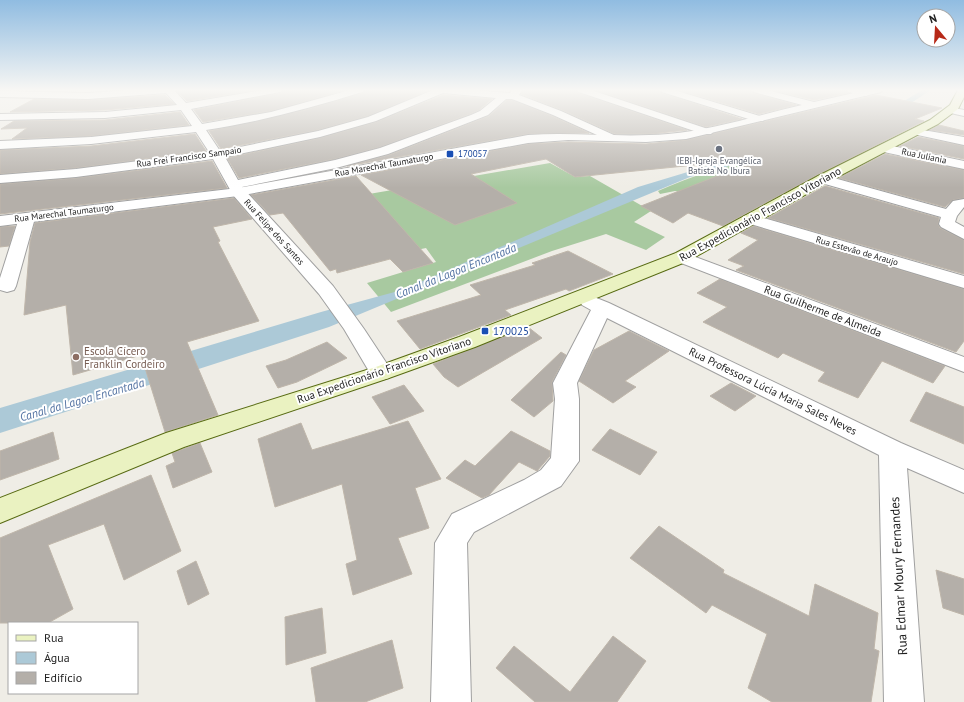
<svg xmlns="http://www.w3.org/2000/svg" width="964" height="702" font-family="'PT Sans',sans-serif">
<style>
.forest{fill:#a8c9a0}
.water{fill:#acc9d7}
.building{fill:#b4afa9;stroke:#bfb6aa}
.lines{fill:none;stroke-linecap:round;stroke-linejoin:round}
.minor-casing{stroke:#a0a0a0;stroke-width:2}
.tertiary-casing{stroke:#a0a0a0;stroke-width:2}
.secondary-casing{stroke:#576a12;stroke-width:2}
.minor{fill:#fff;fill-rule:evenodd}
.tertiary{fill:#fff;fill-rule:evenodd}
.secondary{fill:#eaf2c1;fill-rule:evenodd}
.worship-dot{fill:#6b7280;stroke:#fff;stroke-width:1.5}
.transit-dot{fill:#1a4fb4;stroke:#fff;stroke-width:1.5}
.education-dot{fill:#8d6e63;stroke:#fff;stroke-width:1.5}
.labels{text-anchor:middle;stroke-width:4;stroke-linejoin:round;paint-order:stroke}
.far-transit-label{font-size:9px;fill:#164399;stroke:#fff;text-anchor:start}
.far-street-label{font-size:9px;fill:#1f1f1f;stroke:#fff}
.far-worship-label{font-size:9px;fill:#5b616d;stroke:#fff}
.street-label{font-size:11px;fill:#1f1f1f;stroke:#fff}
.transit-label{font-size:11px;fill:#164399;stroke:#fff;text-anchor:start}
.education-label{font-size:11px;fill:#785e54;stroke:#fff;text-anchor:start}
.water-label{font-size:12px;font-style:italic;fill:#5675a4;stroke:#fff}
.near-street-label{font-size:13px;fill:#1f1f1f;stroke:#fff}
</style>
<rect width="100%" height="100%" fill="#efede6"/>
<path class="forest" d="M775,151L688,193L675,191L660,194L658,191C696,174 735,163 775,151Z
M550,163L575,177L590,176L651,211L634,222L665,237L646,250L606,234L552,251L391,312L367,283L436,262L426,248L402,253L334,200Z"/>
<path class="water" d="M922,90H931L911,103L720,169L690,177L329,327L0,433V408L321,312L402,290L638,187L734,158L906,100Z"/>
<path class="building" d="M176,90H256L187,101Z
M283,90H345L271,111L203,122L194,110L280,93Z
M365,90H429L368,116L318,130L221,149L209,131L305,110L362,93Z
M523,90H576L579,93L687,130L651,134H615L562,110L521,94Z
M595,90H659L662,93L742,119L706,127Z
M679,90H751L754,93L796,105L759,114Z
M772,90H846L848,93L814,100Z
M165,95L174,104L105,110L10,112L34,99L88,100Z
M443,95L492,99L479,110L470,114L380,147L335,159L239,178L227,158L320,138L376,122Z
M876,95L942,108L915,119L924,121L817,175L723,226L688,213L673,223L641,206L755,161V159L575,177L546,159L471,174L517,203L455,225L361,175L528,144L568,142L646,144L686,140Z
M507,100H512L552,116L589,133L528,134L347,166L389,155L489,116Z
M180,112L189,125L91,136L12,139L27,128L1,129L14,121L105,120Z
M939,125L964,131V135L930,130Z
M195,134L206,151L76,168L0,174V150L91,146Z
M918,137L964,146V159L900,146Z
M885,154L964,170V198L953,200L945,207L839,178Z
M212,161L227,188L0,214V184L76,178Z
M356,176L433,263L403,272L390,259L337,273L336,269L330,271L283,213L270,215L251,195Z
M825,186L939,218L938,224L940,228L964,240V274L768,218Z
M234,198L252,219L213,227L220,241L218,242L259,321L187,342L218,415L165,432L141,355L73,375L66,305L24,315L30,242L35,223Z
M15,226L9,246L0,247V227Z
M753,226L964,289V341L956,352L736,270L744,266L728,260L758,240L741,233Z
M568,251L613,274L569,291L566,289L505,310L511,315L420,349L397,321L481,295L470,285L535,265L532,263Z
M720,279L945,366L933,383L882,361L858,398L818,381L825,372L783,353L778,358L703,322L727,307L697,293Z
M528,327L542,338L458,387L444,377L433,364Z
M629,331L669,351L625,381L636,387L613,403L579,381L594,350Z
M327,342L347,358L297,382L278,388L266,366L286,360Z
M561,352L566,355L552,382L553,401L534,417L511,400Z
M731,383L756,396L735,411L710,396Z
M404,385L424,411L390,424L372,397Z
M926,392L964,407V444L910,421Z
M408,421L441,479L415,488L429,528L398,538L412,574L353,595L346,564L357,560L342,484L275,507L258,439L301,423L312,450Z
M610,429L657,452L640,475L592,450Z
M511,431L550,451V456L537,471L519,462L489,495L482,498L446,478L465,460L475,466Z
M53,432L59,459L0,480V451Z
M200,443L212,472L173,488L166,466L175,462L172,453Z
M151,475L181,551L124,580L104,524L48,545L73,609L48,623H0V538Z
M659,526L724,570L723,573L809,616L815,584L878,613L874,649L879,651L871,702H772L748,688L767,634L712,605L706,613L630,558Z
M196,561L209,594L188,605L177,571Z
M936,570L964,579V615L943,608Z
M322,608L326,653L286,665L285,617Z
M613,636L646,661L617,702H535L496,668L514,646L570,692Z
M392,640L403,688L365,702H316L311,668Z"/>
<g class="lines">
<g class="minor-casing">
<path id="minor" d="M132,90H174L186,103L264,90H282L280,92L191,109L202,124L271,112L350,90H364L362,92C311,108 259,122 206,130L220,151L318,131L368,117L433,90H471L510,93L512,90H522L519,95L561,111L616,136L618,138L616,140H608L553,115L512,99H506L488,115L388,154L336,168L242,187L333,286L364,329L393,373L389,378L381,380L373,378L344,329L319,294L233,195L213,159L76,177L0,183V175L76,169L209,152L196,132L91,144L0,149V141L91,137L192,126L181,110L105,118L0,120V114L105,112L177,105L166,93L88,99L0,97V91L88,93ZM443,93L496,98L480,111L471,115L380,148L335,160L238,180L225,157L320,137L376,121Z
M577,90H591L711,130L713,132L711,134H703L579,92Z
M660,90H674L763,117L764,119L763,121H755L662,92Z
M847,90H865L871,93L866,96L849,92Z
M950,107L964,110V116L946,112L945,110Z
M917,129L964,137V145L913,134L911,132Z
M883,144L964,161V169L879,151L877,148Z
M823,175L946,209L953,201L964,199V207L957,216L955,222L964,227V239L941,227L939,224L941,217L818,182L816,179L818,176Z
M27,213L32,215L35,218L16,286L14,290L7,292L0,290V278L19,218L22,215Z
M750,214L964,276V288L744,222L742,219L744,216Z
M682,252L964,357V372L676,261L673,257L676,253Z
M589,295L609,303L901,443L964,470V493L907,468L924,702H884L879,455L607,318L577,383L579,399V461L561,486L474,532L467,543L471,702H431L435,543L452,514L524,480L541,470L551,458L555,399L553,383L591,310L582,305L579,301L582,297Z"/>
</g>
<g class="tertiary-casing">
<path id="tertiary" d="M752,90H767L814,102L867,90H883L881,92L686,139L646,142L568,140L528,143L238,196L0,226V216L238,188L528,135C575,132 622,138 668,134C713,130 758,115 802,105L754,92Z"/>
</g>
<g class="secondary-casing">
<path id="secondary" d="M958,90H964V97L958,109L938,124L828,182L688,261L475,347L389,378L184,447L0,523V498L166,433L373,368L459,337L676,253L818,176L930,120L950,105Z"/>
</g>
<use href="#minor" class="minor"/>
<use href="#tertiary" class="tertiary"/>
<use href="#secondary" class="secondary"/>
</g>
<linearGradient id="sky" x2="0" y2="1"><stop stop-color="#90bce1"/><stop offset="0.48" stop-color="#f8f7f4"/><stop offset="1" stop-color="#f8f7f4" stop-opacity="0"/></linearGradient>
<rect width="964" height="188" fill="url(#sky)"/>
<circle class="worship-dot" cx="719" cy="149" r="4"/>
<g class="transit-dot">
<rect x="446" y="150" width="8" height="8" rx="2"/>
<rect x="481" y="327" width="8" height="8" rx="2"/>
</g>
<circle class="education-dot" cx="76" cy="357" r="4"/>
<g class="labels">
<g class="far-transit-label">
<text x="458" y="157">170057</text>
</g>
<g class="far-street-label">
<text transform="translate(924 156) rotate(12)" y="3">Rua Juliania</text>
<text transform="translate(189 157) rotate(-8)" y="3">Rua Frei Francisco Sampaio</text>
<text transform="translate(384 165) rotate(-10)" y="3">Rua Marechal Taumaturgo</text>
<text transform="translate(64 213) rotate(-7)" y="3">Rua Marechal Taumaturgo</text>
<text transform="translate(274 232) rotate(48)" y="3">Rua Felipe dos Santos</text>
<text transform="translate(857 251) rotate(16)" y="3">Rua Estevão de Araujo</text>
</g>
<g class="far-worship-label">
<text x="719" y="164">IEBI-Igreja Evangélica<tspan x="719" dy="10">Batista No Ibura</tspan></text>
</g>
<g class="street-label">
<text transform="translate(760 214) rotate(-29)" y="4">Rua Expedicionário Francisco Vitoriano</text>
<text transform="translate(823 311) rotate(21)" y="4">Rua Guilherme de Almeida</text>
<text transform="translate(384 370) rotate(-19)" y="4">Rua Expedicionário Francisco Vitoriano</text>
<text transform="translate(773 391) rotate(26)" y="4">Rua Professora Lúcia Maria Sales Neves</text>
</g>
<g class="transit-label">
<text x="493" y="335">170025</text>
</g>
<g class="education-label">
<text x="84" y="355">Escola Cícero<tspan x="84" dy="13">Franklin Cordeiro</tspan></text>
</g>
<g class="water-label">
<text transform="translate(456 271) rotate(-22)" y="4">Canal da Lagoa Encantada</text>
<text transform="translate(82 400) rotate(-16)" y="4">Canal da Lagoa Encantada</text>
</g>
<g class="near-street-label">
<text transform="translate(898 576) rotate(-93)" y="5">Rua Edmar Moury Fernandes</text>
</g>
</g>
<rect x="8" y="622" width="130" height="72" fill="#ffffff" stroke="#a5a5a5"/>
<rect x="16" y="635" width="20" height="6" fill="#eaf2c1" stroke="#a5a5a5"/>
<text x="44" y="642" font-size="12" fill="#1f1f1f">Rua</text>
<rect x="16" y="652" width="20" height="12" fill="#acc9d7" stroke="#a5a5a5"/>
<text x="44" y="662" font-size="12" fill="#1f1f1f">Água</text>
<rect x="16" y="672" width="20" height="12" fill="#b4afa9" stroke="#a5a5a5"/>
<text x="44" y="682" font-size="12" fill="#1f1f1f">Edifício</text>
<g transform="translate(936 28) rotate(342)"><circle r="19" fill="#ffffff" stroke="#a5a5a5"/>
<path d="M0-3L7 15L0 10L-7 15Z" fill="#b72918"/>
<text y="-6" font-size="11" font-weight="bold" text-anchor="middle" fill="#1f1f1f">N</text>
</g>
</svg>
